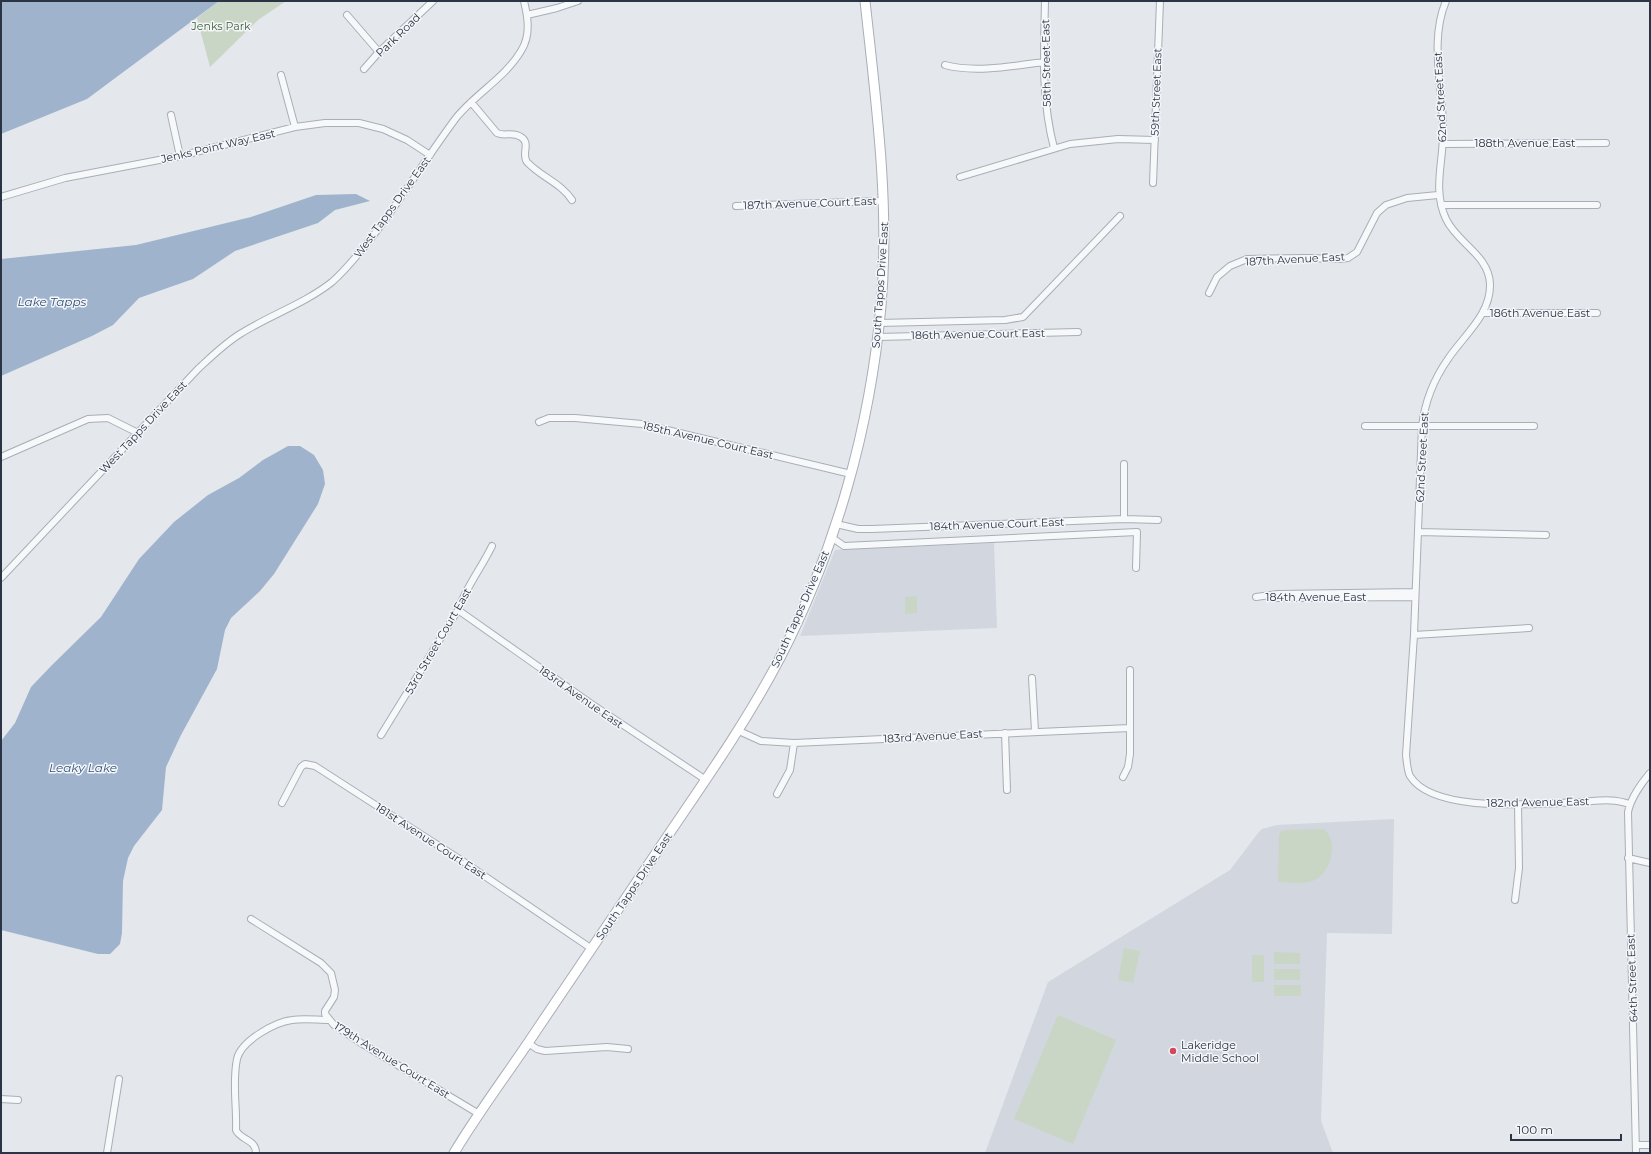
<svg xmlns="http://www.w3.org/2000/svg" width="1651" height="1154" font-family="Montserrat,sans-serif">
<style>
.built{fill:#d2d6de}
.green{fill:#c9d6c5}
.water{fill:#9fb4cc}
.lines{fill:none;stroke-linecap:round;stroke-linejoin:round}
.street-casing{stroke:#a9aeb7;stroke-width:8}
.secondary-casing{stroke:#a9aeb7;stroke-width:11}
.street{stroke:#f7f8fa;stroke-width:6}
.secondary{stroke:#fff;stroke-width:9}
.poi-dot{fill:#d1495b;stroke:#f4f6f9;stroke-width:1.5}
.labels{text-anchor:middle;stroke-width:3;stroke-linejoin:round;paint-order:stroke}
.park-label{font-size:11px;fill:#3f6138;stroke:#f4f6f9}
.street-label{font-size:11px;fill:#2b3445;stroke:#f4f6f9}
.poi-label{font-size:11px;fill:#2b3445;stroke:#f4f6f9;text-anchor:start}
.water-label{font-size:12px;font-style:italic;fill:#34527a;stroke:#f4f6f9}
</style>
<rect width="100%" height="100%" fill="#e4e7ec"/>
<path class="built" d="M994,543L997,628L800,636L835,550Z
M1394,819L1392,934L1327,933L1321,1121L1333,1153H985L1048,982L1230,870L1258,833L1262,829L1277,825Z"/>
<path class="green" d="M219,1H286L258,20L210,67L197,18Z
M917,596V613L905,614V597Z
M1323,829C1340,840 1331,872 1315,880C1304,885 1289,882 1278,882L1279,836L1280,832L1285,830Z
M1124,948L1140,951L1133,983L1118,980Z
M1274,952L1300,953V964H1274Z
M1252,955H1264V982H1252Z
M1274,969H1300V980H1274Z
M1274,985H1301V996H1274Z
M1058,1015L1116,1040L1073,1144L1014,1119Z"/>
<path class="water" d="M1,1H219L87,99L1,134Z
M356,194L370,201L335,210L318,223L235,251L193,279L139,298L113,325L92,336L1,376V259L136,245L251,217L316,195Z
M288,446H300L314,455L323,470L325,484L318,504L274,574L260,591L231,618L225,630L217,669L181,735L166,767L162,810L134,846L128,858L123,881L122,933L120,944L110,954H98L1,930V741L15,723L31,687L52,665L101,617L139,559L174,522L208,495L239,478L263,460Z"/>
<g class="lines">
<g class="street-casing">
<path id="street" d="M1045,1C1044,52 1041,98 1054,148
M1446,1C1429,41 1443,87 1443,130C1444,160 1432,189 1446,219C1457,243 1489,255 1490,284C1491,315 1463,336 1448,359C1434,379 1425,401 1422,426L1414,635L1406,755C1407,762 1407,770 1410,776C1434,815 1541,803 1581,802C1597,801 1614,798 1629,804
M347,15L379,52
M527,15L557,8L578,1
M945,65C974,73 1013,66 1044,62
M364,69L379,52L433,1
M281,75L295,127
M471,102L497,133C505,137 512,131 521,137C531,143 521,154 527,162C541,177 561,183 572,200
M171,115L180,156
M1443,144L1606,143
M960,177L1070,144L1118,139L1155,140
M1153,183L1160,1
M1,197L65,178L180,156L295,127L325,123H359L383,129L407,140L430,155
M1441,205H1597
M736,206L884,201
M1209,293L1217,277L1230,266L1247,259L1307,258L1338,259L1348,258L1357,252L1377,213L1386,205L1407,198L1438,195
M1483,313H1597
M879,323L1005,320L1023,317L1120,216
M878,337L1078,332
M539,422L549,418H575L642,424L851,474
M1365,426H1534
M1,457L88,419L108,418L138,433
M1124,519V464
M836,524L858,529H872L1124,519L1158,520
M1418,532L1546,535
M831,537L844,546L1137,532L1136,568
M1,578L198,369C211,357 224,344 240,334C270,315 304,304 332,282C347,269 360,252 372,237C402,198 427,157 456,118C475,94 505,78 521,51C531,35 528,18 524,1
M1256,597L1278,594L1415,592
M1272,598L1415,597
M458,610L590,703L706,780
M1414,635L1529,628
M1032,678L1035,731
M739,731L761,741L794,743L1130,728
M1005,733L1007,790
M381,735L458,610C466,587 482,567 492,546
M1123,777L1128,767L1130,754V670
M777,794L790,770L794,743
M282,803L301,767L305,764L315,766L464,862L592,949
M1628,858L1650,863
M1515,900L1519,868L1518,804
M251,919L321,963L331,973L335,990L334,997L325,1011V1014L334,1025L361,1043L479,1114
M528,1043L537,1049L545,1051L607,1047L628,1049
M1,1099L18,1100
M1636,1145H1650
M107,1153L119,1079
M256,1153C256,1139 240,1140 236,1130C237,1106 232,1083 237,1059C241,1041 275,1022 292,1020C304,1018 317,1020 329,1020
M1636,1153L1628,812C1631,797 1641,784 1650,773"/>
</g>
<g class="secondary-casing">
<path id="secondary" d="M454,1153C479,1111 509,1072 536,1031C581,965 626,898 671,831C709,775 748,719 780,658C836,549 870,428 881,306C890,204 876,102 865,1"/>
</g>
<use href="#street" class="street"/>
<use href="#secondary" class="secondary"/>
</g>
<circle class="poi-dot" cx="1173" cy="1051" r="4"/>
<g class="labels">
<g class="park-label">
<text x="221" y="30">Jenks Park</text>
</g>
<g class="street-label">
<text transform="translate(398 35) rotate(-44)" y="4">Park Road</text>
<text transform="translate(1046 63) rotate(-91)" y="4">58th Street East</text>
<text transform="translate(1156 92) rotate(-88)" y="4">59th Street East</text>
<text transform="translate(1440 97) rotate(-93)" y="4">62nd Street East</text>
<text x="1525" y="147">188th Avenue East</text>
<text transform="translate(218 146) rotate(-13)" y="4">Jenks Point Way East</text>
<text transform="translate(810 203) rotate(-2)" y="4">187th Avenue Court East</text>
<text transform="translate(392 207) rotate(-54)" y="4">West Tapps Drive East</text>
<text transform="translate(1295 259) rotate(-3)" y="4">187th Avenue East</text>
<text transform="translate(880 285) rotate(-86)" y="4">South Tapps Drive East</text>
<text x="1540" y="317">186th Avenue East</text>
<text transform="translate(978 334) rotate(-1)" y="4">186th Avenue Court East</text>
<text transform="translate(143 427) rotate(-47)" y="4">West Tapps Drive East</text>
<text transform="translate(708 440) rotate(13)" y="4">185th Avenue Court East</text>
<text transform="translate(1422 457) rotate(-87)" y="4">62nd Street East</text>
<text transform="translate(997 524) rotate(-2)" y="4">184th Avenue Court East</text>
<text x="1316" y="601">184th Avenue East</text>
<text transform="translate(800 609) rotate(-66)" y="4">South Tapps Drive East</text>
<text transform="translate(438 641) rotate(-60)" y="4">53rd Street Court East</text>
<text transform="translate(581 697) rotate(35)" y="4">183rd Avenue East</text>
<text transform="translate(933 736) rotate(-3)" y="4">183rd Avenue East</text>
<text transform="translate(1538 802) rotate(-1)" y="4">182nd Avenue East</text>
<text transform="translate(431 841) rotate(33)" y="4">181st Avenue Court East</text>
<text transform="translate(634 886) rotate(-56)" y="4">South Tapps Drive East</text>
<text transform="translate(1632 978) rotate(-92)" y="4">64th Street East</text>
<text transform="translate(392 1060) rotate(32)" y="4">179th Avenue Court East</text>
</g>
<g class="poi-label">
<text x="1181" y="1049">Lakeridge<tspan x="1181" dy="13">Middle School</tspan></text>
</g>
<g class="water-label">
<text x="52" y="306">Lake Tapps</text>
<text x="83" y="772">Leaky Lake</text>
</g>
</g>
<rect width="1651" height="1154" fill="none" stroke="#2b3445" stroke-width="4"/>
<path d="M1511 1134v6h110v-6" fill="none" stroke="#2b3445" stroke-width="2"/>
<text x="1517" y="1134" font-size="12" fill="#2b3445" stroke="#f4f6f9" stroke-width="3" paint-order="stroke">100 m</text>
</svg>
